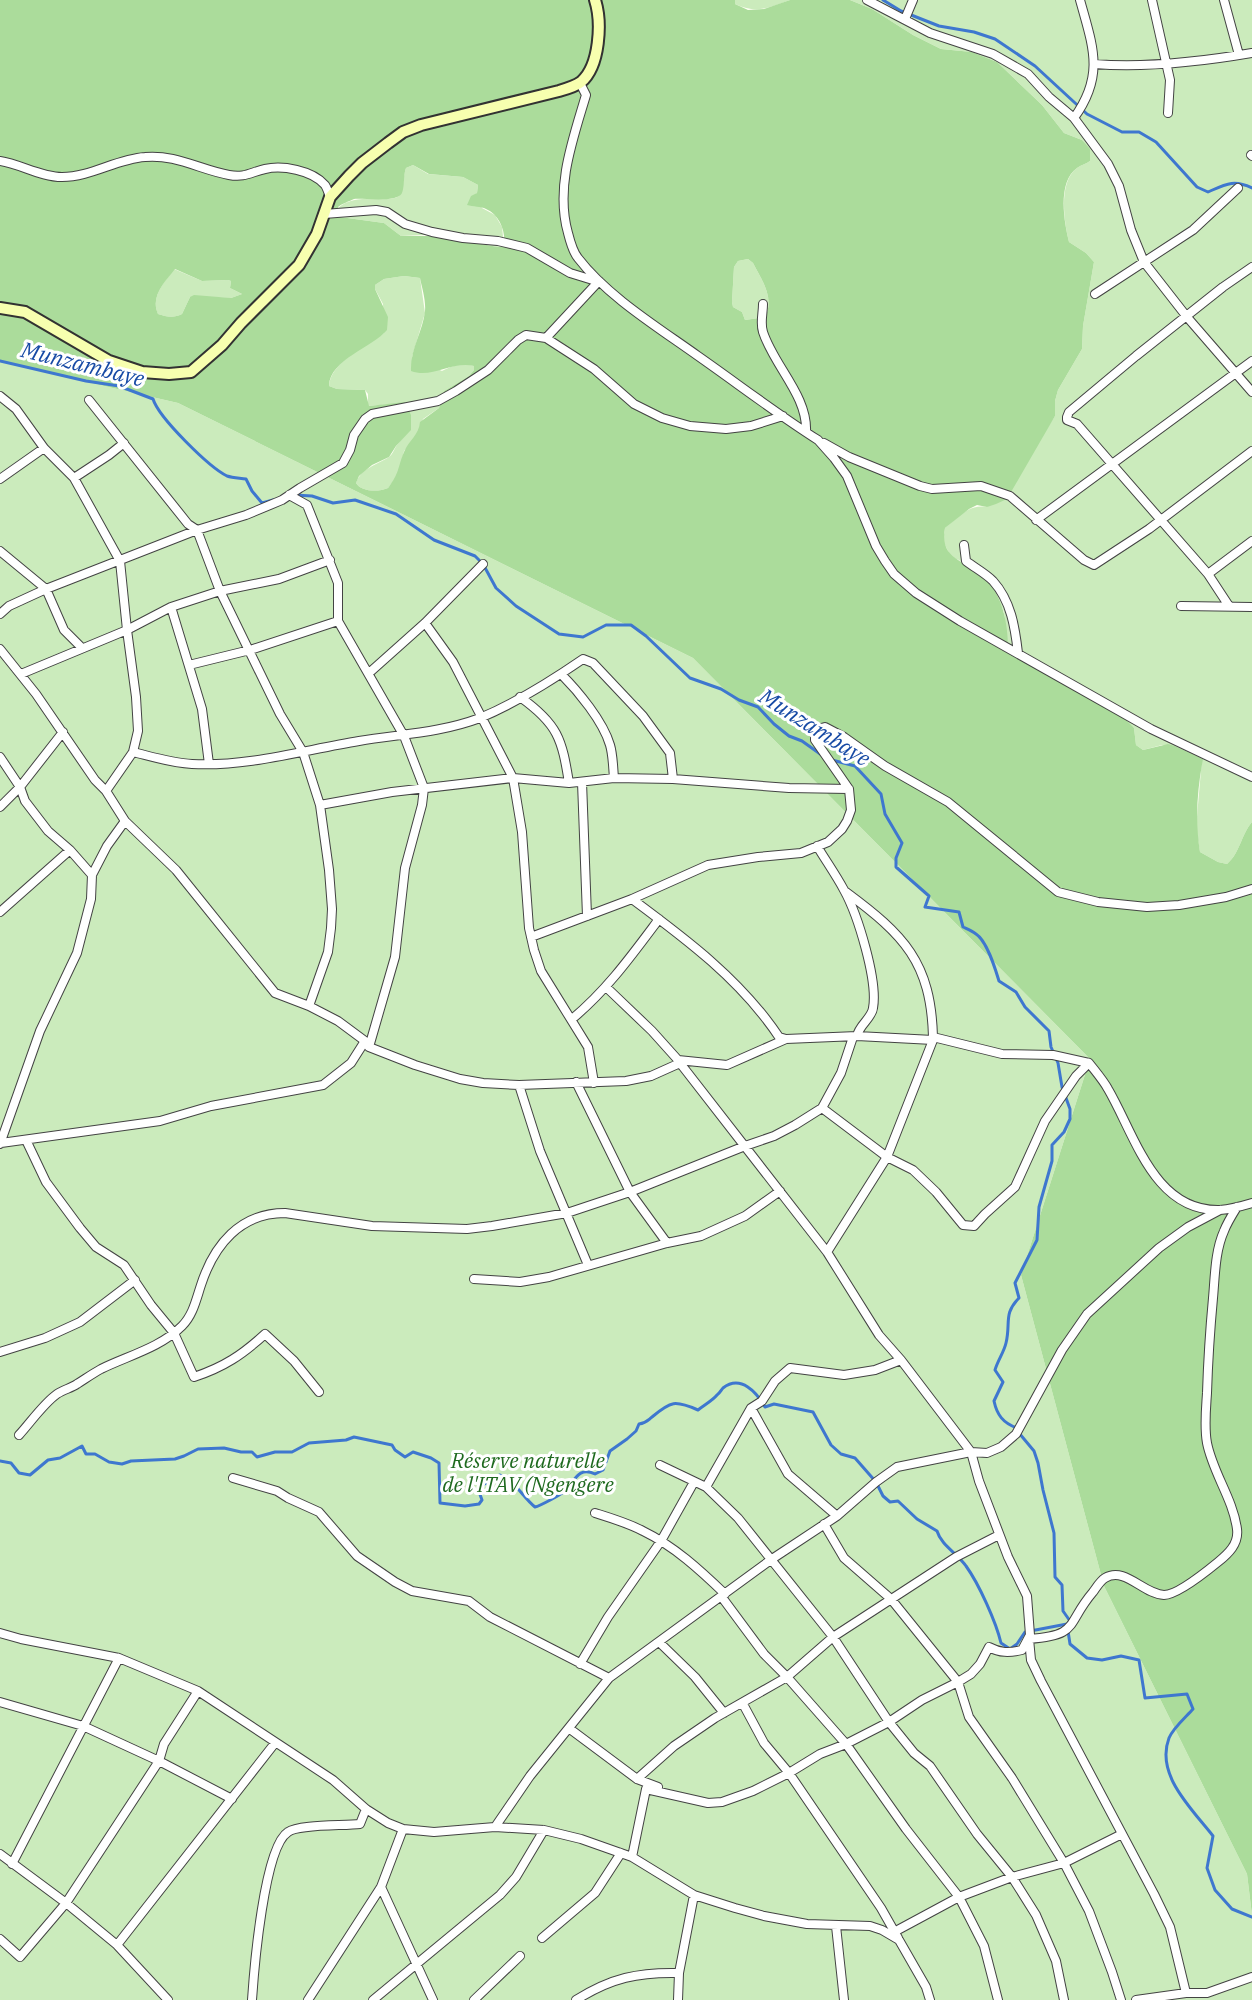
<svg xmlns="http://www.w3.org/2000/svg" width="1252" height="2000" font-family="'IBM Plex Serif',serif">
<style>
.green{fill:#cbebbc}
.forest{fill:#abdc9b;fill-rule:evenodd}
.lines{fill:none;stroke-linecap:round;stroke-linejoin:round}
.stream{stroke:#3e77cf;stroke-width:3}
.street-casing{stroke:#434343;stroke-width:10}
.secondary-casing{stroke:#323232;stroke-width:14}
.street{stroke:#fff;stroke-width:8}
.secondary{stroke:#f7ffaf;stroke-width:10}
.labels{text-anchor:middle;stroke-width:6;stroke-linejoin:round;paint-order:stroke}
.park-label{font-size:21px;font-style:italic;fill:#1f6a1f;stroke:#fff}
.water-label{font-size:22px;font-style:italic;fill:#174aa5;stroke:#fff}
</style>
<rect width="100%" height="100%" fill="#fffff4"/>
<path class="green" d="M735,0H790C768,8 757,14 735,4Z
M850,0H1252V822C1241,835 1240,853 1227,864L1218,862L1200,852L1196,828L1202,759L1175,746L1162,745L1143,750L1136,745L1134,728L1008,648L1004,612L997,594L959,560L951,557L943,541L945,528C959,517 968,504 987,507L1042,436L1055,416V401L1058,390L1082,349L1083,326L1094,262L1086,253L1069,242C1064,222 1058,182 1077,168C1081,165 1086,164 1090,161L1082,140L1064,133L1042,105L997,62L972,52L941,49L913,35L872,9Z
M413,165L428,174L463,177L478,185L477,193L475,195L482,208L495,215L502,227L504,246L498,247L425,235L401,236L384,223L340,217L338,208C357,191 392,205 400,195C404,189 403,175 406,168Z
M748,259L753,263C762,280 775,299 765,317L745,320L742,312L733,307L732,302L734,267L738,261Z
M174,269L202,281L228,280L231,281L230,288L242,294L231,298L190,297L182,314C174,318 167,317 158,314C150,296 165,282 174,269Z
M404,276L420,278L425,313L412,357L442,371C454,365 461,363 474,366V370L469,376L444,391L439,408L423,419L418,434L404,451L399,474L388,488C379,492 361,492 356,483C361,468 377,465 389,457C393,454 394,449 397,445C410,430 414,422 405,403L368,406V394L365,390L337,389L329,386C331,361 366,347 384,333L383,304L375,289V285L384,279Z
M0,362L178,403L693,658L1090,1059L1021,1275L1104,1586L1247,1874L1252,1915V2000H0Z"/>
<path class="forest" d="M0,0H735V4L748,10L764,9L790,0H850L872,9L913,35L941,49L972,52L997,62L1042,105L1064,133L1082,140L1090,149V161C1086,164 1081,165 1077,168C1057,182 1064,222 1069,242L1086,253L1094,262L1083,326L1082,349L1058,390L1055,401V416L1007,499L996,504L987,507L977,505L969,509L945,528C939,561 966,559 985,578C1003,596 1008,624 1008,648L1115,709L1134,728L1136,745L1143,750L1168,744L1175,746L1203,759C1197,790 1195,821 1200,852L1218,862L1227,864C1240,853 1241,835 1252,822V1915L1247,1874L1104,1586L1021,1275L1090,1059L693,658L178,403L0,362ZM413,165L429,174L463,177L478,185L477,193L471,196L467,205C473,207 481,206 486,209C500,215 506,232 504,246L498,247L435,236H401L384,223L340,217L338,207C341,204 350,201 354,199C364,198 398,203 402,193C405,185 403,176 406,168ZM748,259L753,263C762,280 775,299 765,317L745,320L742,312L733,307L732,302L734,267L738,261ZM175,269L202,281L228,280L231,281L230,288L242,294L231,298L194,295L190,297L182,314C174,318 167,317 158,314C150,296 165,282 175,269ZM404,276L420,278C422,288 426,300 425,311C423,331 410,349 411,371C432,379 451,361 474,366V370L469,376L444,391L439,408L420,422C419,435 409,440 404,452C397,469 400,472 388,488C379,492 361,492 356,483L359,476L372,465L389,457L396,446L411,430V415L405,402L369,406L365,390L337,389L329,386C330,359 372,348 387,330L388,317L375,289V285L384,279Z"/>
<g class="lines">
<path class="stream" d="M883,0L901,11L939,26L974,32L995,39L1035,66L1087,114L1122,132H1139L1156,142L1197,187L1208,192C1226,184 1234,179 1252,188
M0,361L86,381L119,386L153,399C159,418 209,467 227,476C233,478 240,478 246,479L252,491L262,503L273,500
M294,495L312,496L333,503L355,500L396,514L434,540L475,556L483,564L496,588L516,606L559,634L583,637L606,625H631L646,636L690,678L721,689L739,700L758,707L774,724L789,736L802,741L823,756
M832,760L855,766L881,794L885,814L902,843L896,858V867L929,896L925,907L959,912L963,927C967,929 972,931 976,934C987,941 995,968 999,981L1016,992L1025,1007L1049,1031L1051,1047L1058,1063L1062,1087L1070,1109V1119L1064,1132L1052,1145V1161L1039,1207L1037,1240L1015,1283L1019,1298C1003,1314 1011,1323 1006,1343C1004,1352 998,1360 995,1370L1003,1382L994,1401C997,1415 1003,1423 1017,1428
M1019,1433L1034,1451L1038,1463L1043,1490L1054,1533L1055,1577L1062,1585L1063,1611L1070,1621L1067,1624
M0,1461L11,1463L19,1473L30,1475L48,1460L60,1458L82,1446L86,1454H95L109,1462L122,1464L131,1461L175,1459L184,1456L198,1449L224,1448L241,1452H252L257,1457L275,1452H292L309,1443L346,1440L354,1437L392,1445L395,1450L405,1457L413,1452L431,1458L439,1463L440,1503L465,1506L479,1504L482,1500L478,1489L492,1478L500,1475C516,1482 522,1496 535,1507C540,1506 562,1494 565,1491C575,1481 578,1466 595,1474L603,1470L610,1451L627,1439L636,1431L639,1424C646,1423 647,1421 652,1417C671,1401 675,1400 698,1410C704,1405 712,1401 717,1395C720,1393 721,1390 723,1388C741,1374 757,1393 765,1407L774,1404L813,1412L831,1445L841,1454L855,1458L876,1482L883,1496L890,1502L898,1501L917,1519L937,1531C941,1545 958,1554 966,1566C979,1584 996,1622 1001,1643L1010,1649L1017,1644L1025,1632L1067,1624
M1068,1631L1070,1644L1087,1658L1102,1660L1121,1656L1139,1660L1145,1698L1187,1694L1193,1709C1186,1717 1173,1728 1169,1738C1155,1775 1192,1809 1213,1836L1207,1868L1215,1890L1232,1909L1252,1917"/>
<g class="street-casing">
<path id="street" d="M867,0L930,33L993,54L1028,74L1049,97L1074,118L1108,164L1119,186L1131,230L1144,262L1187,317L1252,392
M1152,0L1170,80L1168,113
M1224,0L1239,55
M905,19L913,0
M1094,64C1146,68 1200,62 1252,53
M580,83L586,95C573,139 555,187 568,233C570,241 573,252 578,258C607,296 659,328 698,356C738,384 777,414 818,440L834,458L847,476L876,546L885,561L894,574L916,593L960,621L1151,729L1252,777
M1074,118C1105,75 1093,47 1080,0
M1251,155L1252,156
M0,161C20,164 41,177 62,177C91,177 116,159 145,157C175,154 201,170 229,175C245,178 251,172 265,169C282,165 312,170 325,185C327,188 329,194 330,197
M324,214L376,210L387,212L405,224L432,232L463,238L498,241L527,248L570,273L596,281
M1095,294L1193,230L1238,188
M763,304C763,314 760,323 763,332C774,366 808,396 806,432
M546,338L599,281
M0,396L16,409L44,448L74,478L120,561L127,630L136,697L138,731L133,752L106,791
M89,400L188,524L197,530L220,591L280,714L303,752L320,805L329,870L332,909L331,928L328,952L309,1006
M824,443L849,457L920,486L932,489L981,486L1010,496L1084,560L1094,565L1149,529L1252,451
M74,478L109,455L124,443
M0,479L44,448
M289,495L307,505L338,583V621L404,736L424,788L422,805L405,868L395,957L369,1047
M1036,520L1252,361
M964,545L966,561C975,568 985,573 993,581C1011,601 1015,627 1018,653
M0,551L46,589L64,630L82,648
M1208,574L1252,541
M1181,606L1252,607
M1229,606L1208,574L1077,424L1067,420V417L1069,412L1136,356L1223,287L1252,267
M171,607L202,709L209,764
M0,614L9,606L46,589L197,530L246,515L282,500L300,488L343,463L350,450L354,435L365,419L372,414L438,401L456,391L488,370L518,340L526,335L546,338L594,369L634,404L662,418L690,426L726,429L751,426L783,416
M425,623L453,662L513,778L522,832L529,928L534,950L541,971L588,1047L594,1083
M0,649L36,694L95,780L106,791L125,821L176,870L275,993L309,1006L338,1021L365,1041L369,1047L415,1065L460,1079L483,1083L519,1085L626,1081L651,1076L680,1063L678,1060L727,1065L786,1039L857,1036L933,1040V1037L1002,1054L1053,1055L1089,1063C1096,1072 1103,1080 1108,1089C1135,1135 1154,1212 1220,1210C1231,1209 1242,1206 1252,1203
M189,665L250,650L338,621
M369,673L425,623L483,564
M21,674L127,630L171,607L220,591L279,579L330,560
M561,674C578,691 603,721 610,745C613,755 613,767 614,778
M520,697C558,724 562,739 569,783
M133,752C153,757 172,763 192,764C248,767 304,750 359,741C400,734 440,733 480,718C516,703 551,681 583,659L593,663L643,716L670,753L673,779
M0,757L20,787L25,801L48,831L70,850L92,875
M582,782L587,916
M320,805L392,792L513,778L569,783L614,778L673,779L789,788L849,789
M0,807L20,787L63,732
M817,846C826,861 836,875 844,890C858,915 878,981 873,1008C872,1018 859,1025 857,1036
M846,892C904,935 931,962 933,1037
M632,899C686,939 741,980 779,1037L786,1039
M0,912L70,850
M531,937L632,899L708,865L758,857L801,853L828,842L842,829L847,821L851,810L849,789L815,740V734L818,729L825,727L844,737L885,766L948,802L1058,892L1098,902L1147,907L1179,905L1226,897L1252,889
M606,987L652,1031L678,1060
M572,1019C607,990 632,955 659,919
M576,1082L630,1192L667,1243
M519,1085L540,1151L588,1265
M822,1108L887,1157L913,1170L936,1192L963,1225L974,1226L985,1214L1015,1187L1045,1121L1076,1076L1089,1063
M26,1140L46,1182L80,1228L96,1247L124,1265L151,1305L174,1333L194,1377C224,1367 242,1355 265,1334L294,1361L319,1392
M1,1143L160,1121L211,1106L323,1085L351,1063L365,1041
M0,1144L40,1031L77,953L91,899L92,875L107,846L125,821
M827,1252L887,1157L933,1040
M474,1279L520,1282L549,1277L667,1243L701,1236L745,1216L780,1191
M0,1352L45,1338L80,1322L135,1280
M751,1408L788,1474L837,1516
M19,1435C30,1423 44,1403 57,1394C63,1390 71,1388 77,1384C85,1379 92,1374 101,1369C127,1356 160,1348 182,1326C193,1315 196,1300 201,1285C214,1245 240,1213 285,1213L372,1226L467,1229L492,1226L567,1213L630,1192L745,1146L774,1136L795,1125L822,1108L841,1073L853,1037
M660,1465L706,1487L738,1518L833,1637L889,1722L914,1753L930,1766L977,1834L1012,1877L1036,1915L1056,1961L1064,2000
M233,1478L277,1491L288,1498L319,1512L357,1556L395,1582L412,1591L469,1601L490,1617L609,1678
M706,1487L751,1408L762,1401L775,1381L790,1368L844,1375L875,1370L901,1360
M595,1513C611,1518 628,1523 643,1531C674,1546 700,1570 725,1594
M824,1524L844,1558L891,1599L958,1682L969,1717L1012,1778L1064,1863L1089,1911L1112,1972L1121,2000
M721,1596L764,1654L787,1677L846,1744L906,1829L959,1897L984,1946L998,2000
M0,1633L21,1639L119,1658L198,1691L333,1780L366,1809L388,1823L403,1829L434,1832L495,1827L544,1830L581,1839L632,1857L694,1895L735,1908L764,1916L807,1924L870,1926L882,1930L899,1940L926,1987L930,2000
M1029,1639C1080,1635 1065,1625 1093,1592C1096,1588 1100,1581 1105,1578C1125,1566 1143,1594 1164,1595C1177,1595 1207,1571 1218,1562C1228,1554 1239,1544 1237,1529C1233,1499 1213,1473 1207,1443C1204,1427 1206,1409 1207,1393C1208,1361 1210,1330 1213,1298C1215,1276 1215,1251 1224,1231C1227,1223 1232,1215 1237,1207
M1029,1639L1031,1660L1041,1681L1154,1894L1170,1927L1186,1993
M660,1643L695,1677L724,1713
M580,1664L608,1617L661,1541L694,1482
M0,1702L83,1726L159,1761L232,1799
M743,1704L764,1743L789,1773L881,1908L898,1938
M570,1729L637,1779L658,1787
M637,1779L674,1746L715,1718L787,1677L833,1637L956,1557L999,1535
M495,1827L530,1776L609,1678L772,1559L837,1516L876,1482L897,1467L971,1452L987,1453L1001,1447L1016,1434L1062,1350L1087,1314L1159,1248L1188,1227L1220,1210
M0,1854L66,1903L117,1945L168,2000
M632,1857L646,1789L708,1803L722,1802L753,1791L789,1773L820,1754L846,1744L889,1722L922,1700L958,1682L971,1674L980,1664L989,1647C1000,1653 1009,1653 1022,1650L1030,1635L1027,1596L1008,1557L979,1481L971,1452L901,1360L879,1335L827,1252L680,1063
M12,1864L119,1658
M381,1887L433,2000
M836,1926L844,2000
M894,1932L959,1897L1012,1877L1064,1863L1122,1834
M542,1938L595,1893L621,1853
M0,1939L20,1957L66,1903L159,1761L164,1744L198,1691
M117,1945L275,1743
M252,2000C254,1970 264,1847 288,1832C299,1824 344,1826 360,1824L366,1809
M308,2000L381,1887L403,1829
M373,2000L500,1895L516,1877L544,1830
M474,2000L520,1956
M576,2000C611,1978 638,1972 679,1973
M678,2000L679,1973L694,1895
M1136,2000L1186,1993H1207L1252,1977"/>
</g>
<g class="secondary-casing">
<path id="secondary" d="M0,308L25,312L109,361L142,372L169,374L191,372L222,345L241,323L299,265L317,234L330,197L349,176L362,163L388,143L403,132L421,125L559,91C566,89 576,86 581,82C600,66 602,22 595,0"/>
</g>
<use href="#street" class="street"/>
<use href="#secondary" class="secondary"/>
</g>
<g class="labels">
<g class="park-label">
<text x="528" y="1468">Réserve naturelle<tspan x="528" dy="24">de l'ITAV (Ngengere</tspan></text>
</g>
<g class="water-label">
<text transform="translate(83 364) rotate(14)" y="8">Munzambaye</text>
<text transform="translate(815 727) rotate(32)" y="8">Munzambaye</text>
</g>
</g>
</svg>
